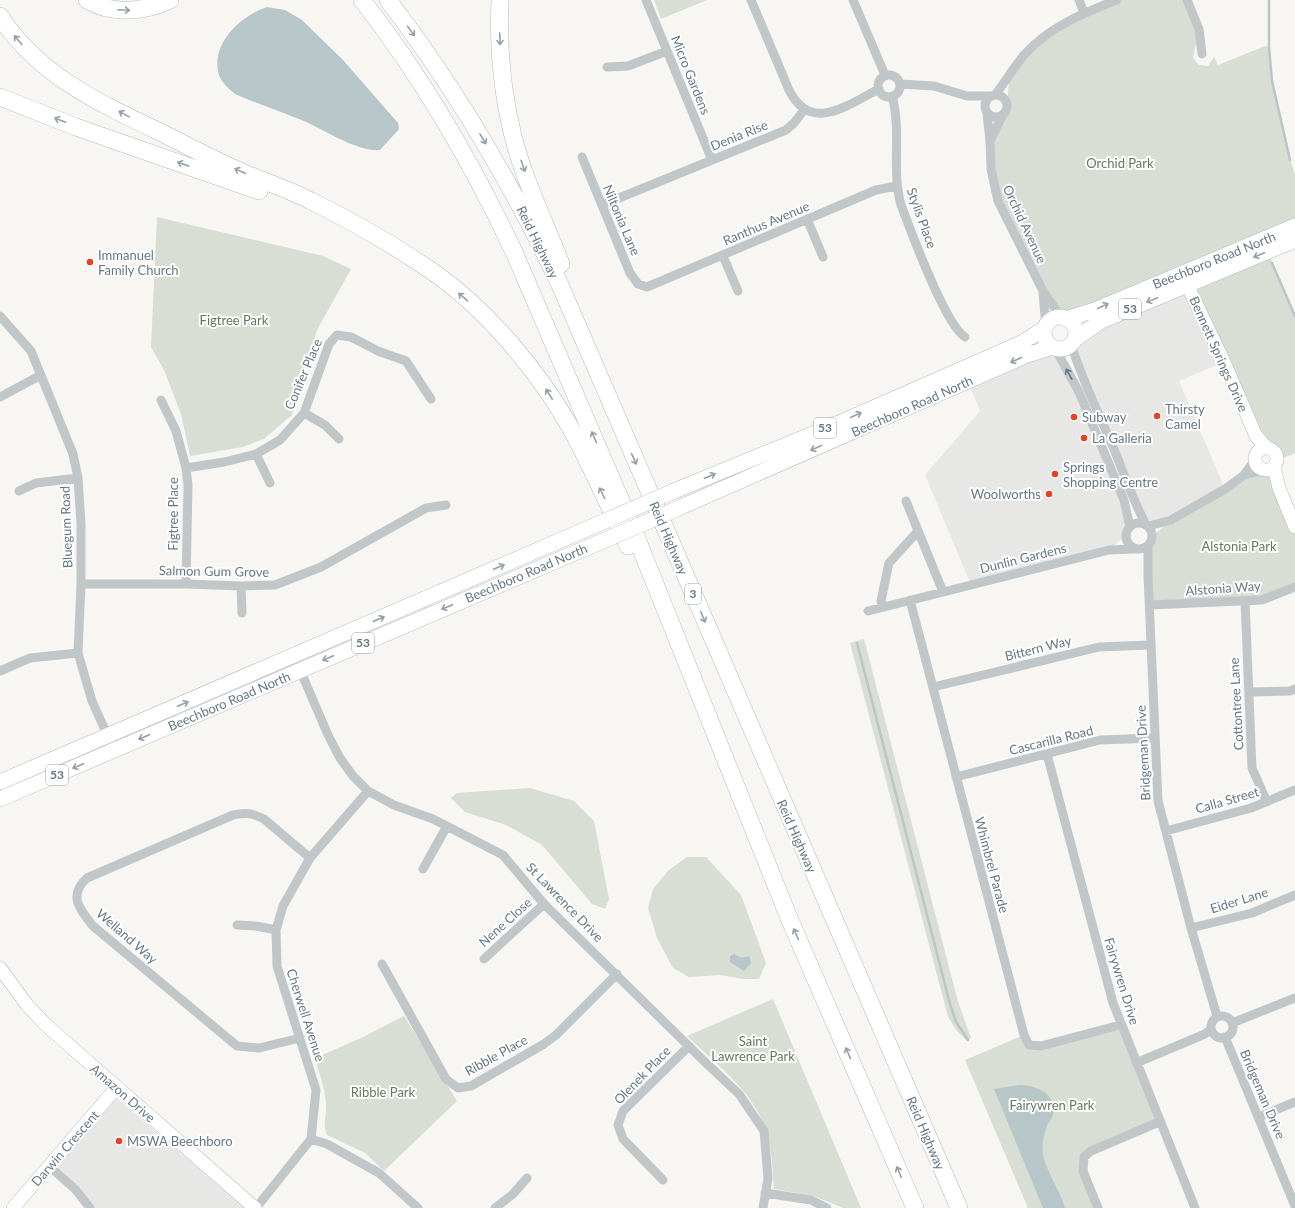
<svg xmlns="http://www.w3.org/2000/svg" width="1295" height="1208" font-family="Lato,sans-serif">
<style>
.built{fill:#e7e8e6}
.green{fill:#d8ded4}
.water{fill:#b7c6c8}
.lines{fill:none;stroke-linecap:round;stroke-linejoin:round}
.stream{stroke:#b7c6c8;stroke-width:2.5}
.secondary-casing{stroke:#b4babe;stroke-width:14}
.primary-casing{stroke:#b5babd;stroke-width:16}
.highway-casing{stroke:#b4b9bc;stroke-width:18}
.street{stroke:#c1c7c9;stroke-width:9}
.secondary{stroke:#fff;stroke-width:13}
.primary{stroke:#fff;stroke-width:15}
.highway{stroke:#fff;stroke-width:17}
.primary-bridge-casing{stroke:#b5babd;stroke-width:16;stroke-linecap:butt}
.primary-bridge{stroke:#fff;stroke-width:15}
.oneway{stroke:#92a1aa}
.oneway2{stroke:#647985}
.poi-dot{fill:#e84221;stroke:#fff;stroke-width:1.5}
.labels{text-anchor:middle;stroke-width:4;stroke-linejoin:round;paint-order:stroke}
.shield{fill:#fff;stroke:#92a1aa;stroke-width:1}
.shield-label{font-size:12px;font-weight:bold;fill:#647985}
.street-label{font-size:13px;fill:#647985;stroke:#fff}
.park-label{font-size:13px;fill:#667760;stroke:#fff}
.poi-label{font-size:13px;fill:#647985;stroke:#fff;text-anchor:start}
</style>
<rect width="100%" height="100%" fill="#f7f6f3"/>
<path class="built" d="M1188,285L1224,362L1179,381L1225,489L1149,526L1079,368L1075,339Z
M1055,348L1124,500L1127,530L1126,535L1109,550L971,585L925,475L980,411L968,381Z
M111,1093L245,1208H90L49,1166Z"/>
<path class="green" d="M654,0H707L661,19Z
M1117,0H1187L1198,35L1193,58L1199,65L1208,66L1214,57L1218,65L1265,46L1269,47L1272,81L1290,160L1295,174V226L1061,317L998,201L990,152L1007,108L1009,78L1043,38Z
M157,217L323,256L351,269L317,330L292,415L264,439L243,447L190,456L181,414L164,370L151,347Z
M1268,252L1295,316V453L1277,461L1276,454L1267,448L1188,285Z
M1268,470L1279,488L1295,527V587L1262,600L1150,605L1151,543L1153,536L1171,520L1244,475Z
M864,639L958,1002L971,1038L967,1041L957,1031L948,1017L850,643Z
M530,788L574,801L594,821L609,899L605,909L592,904L542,845L506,825L465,812L451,798L457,793Z
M687,857H706L741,895L766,963L759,979H743L720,975L689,977L673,968L657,938L648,908L653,889L669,870Z
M773,999L861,1208H843L814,1196L774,1189C772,1166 772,1141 762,1120C748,1088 712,1060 687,1036Z
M404,1016L457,1101L384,1171L365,1153L327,1135C322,1124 327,1115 326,1104C325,1088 319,1073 315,1058L359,1039Z
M1120,1025L1159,1122L1084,1157L1098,1208H1028L965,1060L1024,1035L1029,1045Z"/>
<path class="water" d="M267,7L285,10L302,20L343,60L398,123L399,129L380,150C357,152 325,130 304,121C281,112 258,104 235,94C229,89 222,83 219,75C210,44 240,16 267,7Z
M734,954L742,958L749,956L751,963L744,971L730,962V956Z
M1019,1085C1035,1085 1058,1093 1053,1115C1052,1118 1049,1122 1047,1126C1043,1136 1041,1149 1044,1159C1049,1176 1060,1191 1065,1208H1043L994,1089Z"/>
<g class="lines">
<path class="stream" d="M1269,0V47L1272,81L1290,160
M1272,263L1295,316
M857,643L950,1004L956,1022L968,1040"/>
<g class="secondary-casing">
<path id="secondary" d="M1183,276L1224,362L1256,436L1267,448
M1255 459a11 11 0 1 1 22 0a11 11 0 1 1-22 0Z
M1274,467L1279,488L1295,527
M0,968L27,1005L46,1025L255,1208
M13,1208L117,1087"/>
</g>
<g class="primary-casing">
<path id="primary" d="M1044 333a16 16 0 1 1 32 0a16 16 0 1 1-32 0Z
M1066,319L1095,310L1295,226
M1075,339L1101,321L1295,240
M674,491L832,426L1021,343L1045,328
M681,507L1027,355L1053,347
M0,782L605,521
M0,799L612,537"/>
</g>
<g class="highway-casing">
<path id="highway" d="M87,0C112,15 144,12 170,0
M362,0C423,78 472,163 514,252L633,529L789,918L915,1208
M388,0C456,89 512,184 560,285L959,1208
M500,0C498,45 502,92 513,136C524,180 545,222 561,264
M0,16C36,74 101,104 160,132C188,146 216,161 244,173C266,182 290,190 311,201C354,222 397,247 436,274C488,311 539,372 570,427C591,465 609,506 628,546
M0,97L76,127L259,191"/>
</g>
<path class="street" d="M646,0L712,160
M751,0L789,90C811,134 847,105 879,89
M853,0L885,75
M1079,0L1084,13
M1187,0L1199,29L1202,54
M607,67L628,66L667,51
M878 86a11 11 0 1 1 22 0a11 11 0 1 1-22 0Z
M900,84L934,86L967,96H992
M995,95C1005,82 1014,67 1024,55C1049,27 1083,13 1117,0
M985 106a11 11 0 1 1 22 0a11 11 0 1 1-22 0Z
M892,96C902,132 891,169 901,205C911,231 945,325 965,337
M987,113L990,141L991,169L998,201L1043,291L1061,317
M990,141L1003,114
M582,157L630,273L638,284L647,287L876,190L896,186
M602,205L786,130L794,123L804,110
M807,219L823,257
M723,256L738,291
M1043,293L1046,326
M0,316L31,351L73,454L78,478L81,524V584L78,653L92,701L114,750
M1071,344C1082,380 1099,414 1114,449C1124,474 1133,500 1146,525
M1055,348L1079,392L1124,500L1130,527
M0,397L41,375
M161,400L176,431L186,468L188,485L186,584
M304,413L325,425L339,439
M256,454L270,483
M186,468L224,462L256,454L280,440L304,413L329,344L337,335L351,337L378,351L406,361L431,399
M1244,475L1264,470
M19,491L36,483L78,478
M906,501L943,592
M1126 536a13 13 0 1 1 26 0a13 13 0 1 1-26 0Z
M1149,526L1171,520L1225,489L1244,475L1255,460
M1148,546V576L1158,801L1191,928L1217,1016
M81,584H186L241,586L275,585L321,567L426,508L446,505
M241,586L242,613
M910,600L1024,1035L1029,1045L1041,1046L1120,1025
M1245,601L1252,768L1267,802
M1150,605L1262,600L1295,587
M883,607L881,601L889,563L918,531
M868,611L1109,550L1134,549
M294,656L328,735L340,758L353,776L368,791L394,805L433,819L503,855L544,904L706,1063L739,1094L764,1131L768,1178L763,1208
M0,671L30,658L78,653
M933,687L1099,647L1151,645
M1249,692L1290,691L1295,689
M1047,754L1113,1003L1195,1208
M956,777L1100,740L1155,738
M1166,831L1251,808L1295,790
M423,869L447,826
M237,925L256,926L276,930
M1191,928L1252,913L1295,895
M484,959L544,904
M382,964L446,1079L458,1088L471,1086L544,1044L556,1035L617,974
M1211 1027a11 11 0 1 1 22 0a11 11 0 1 1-22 0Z
M1232,1023L1295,998
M1225,1037L1295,1206
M300,1038L259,1048L237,1046L93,926C79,909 68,895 87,878L233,815C245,812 252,813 264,819L310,858
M1136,1063L1205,1034L1211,1029
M1259,1117L1295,1102
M311,1139L327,1144L379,1173L418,1208
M49,1166L75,1189L90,1208
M663,1180L623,1139L618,1125L623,1111L689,1046
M765,1193L811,1200L827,1208
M256,1208L311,1139L316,1090L277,966L276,930L283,906L310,858L368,791
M495,1208L513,1194L527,1178
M1098,1208L1083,1171L1084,1157L1091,1151L1159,1122"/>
<use href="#secondary" class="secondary"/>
<use href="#primary" class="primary"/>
<use href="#highway" class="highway"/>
<g class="primary-bridge-casing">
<path id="primary-bridge" d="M605,521L674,491
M612,537L681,507"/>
</g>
<use href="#primary-bridge" class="primary-bridge"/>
</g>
<defs><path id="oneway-shaft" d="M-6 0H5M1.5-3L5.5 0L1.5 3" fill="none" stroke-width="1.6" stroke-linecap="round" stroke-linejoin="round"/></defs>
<g class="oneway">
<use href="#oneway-shaft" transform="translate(124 10) rotate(3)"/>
<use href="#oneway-shaft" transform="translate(411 31) rotate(54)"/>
<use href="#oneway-shaft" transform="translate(500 39) rotate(88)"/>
<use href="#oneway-shaft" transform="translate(18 40) rotate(-130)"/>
<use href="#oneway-shaft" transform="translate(124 114) rotate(-151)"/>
<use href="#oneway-shaft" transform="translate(60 120) rotate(-159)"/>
<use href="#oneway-shaft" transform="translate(483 139) rotate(59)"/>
<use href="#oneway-shaft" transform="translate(183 164) rotate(-161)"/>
<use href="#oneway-shaft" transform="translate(523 166) rotate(71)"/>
<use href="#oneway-shaft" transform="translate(240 171) rotate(-155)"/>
<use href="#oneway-shaft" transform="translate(1259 255) rotate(157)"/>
<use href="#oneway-shaft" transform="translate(463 297) rotate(-139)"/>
<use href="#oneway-shaft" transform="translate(1152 300) rotate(158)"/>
<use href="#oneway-shaft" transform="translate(1103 306) rotate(-25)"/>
<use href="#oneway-shaft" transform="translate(1016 360) rotate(156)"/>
<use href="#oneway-shaft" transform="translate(549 394) rotate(-123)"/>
<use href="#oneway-shaft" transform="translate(856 415) rotate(-24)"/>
<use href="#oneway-shaft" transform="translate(594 437) rotate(-113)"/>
<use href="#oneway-shaft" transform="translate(816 448) rotate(156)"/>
<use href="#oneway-shaft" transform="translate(634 459) rotate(66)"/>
<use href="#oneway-shaft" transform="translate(710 476) rotate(-23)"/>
<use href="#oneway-shaft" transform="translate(602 493) rotate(-116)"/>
<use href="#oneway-shaft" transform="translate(499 567) rotate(-23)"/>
<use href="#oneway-shaft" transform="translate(447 607) rotate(157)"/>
<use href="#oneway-shaft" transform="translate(703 617) rotate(67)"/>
<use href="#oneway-shaft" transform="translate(379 619) rotate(-23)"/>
<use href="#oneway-shaft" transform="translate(328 658) rotate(157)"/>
<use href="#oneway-shaft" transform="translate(183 704) rotate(-23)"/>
<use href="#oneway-shaft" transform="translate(144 737) rotate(157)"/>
<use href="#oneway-shaft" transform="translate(78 766) rotate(157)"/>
<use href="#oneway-shaft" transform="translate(796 934) rotate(-113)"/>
<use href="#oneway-shaft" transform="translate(848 1053) rotate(-113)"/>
<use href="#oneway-shaft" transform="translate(899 1172) rotate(-113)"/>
</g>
<use class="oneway2" href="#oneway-shaft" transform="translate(1069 374) rotate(-119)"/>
<g class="poi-dot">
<circle cx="90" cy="262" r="4"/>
<circle cx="1157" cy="416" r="4"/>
<circle cx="1074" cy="417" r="4"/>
<circle cx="1084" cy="438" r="4"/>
<circle cx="1055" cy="474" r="4"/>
<circle cx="1049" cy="494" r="4"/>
<circle cx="119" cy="1141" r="4"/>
</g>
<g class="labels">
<g class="shield">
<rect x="1119" y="299" width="22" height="20" rx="3"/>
<rect x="814" y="418" width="22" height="20" rx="3"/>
<rect x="685" y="584" width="16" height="20" rx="3"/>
<rect x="352" y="633" width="22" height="20" rx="3"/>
<rect x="46" y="765" width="22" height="20" rx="3"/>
</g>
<g class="shield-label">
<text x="1130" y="313">53</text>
<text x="825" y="432">53</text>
<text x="693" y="598">3</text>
<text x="363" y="647">53</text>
<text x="57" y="779">53</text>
</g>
<g class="street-label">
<text transform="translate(691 75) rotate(68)" y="5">Micro Gardens</text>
<text transform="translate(739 135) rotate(-22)" y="5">Denia Rise</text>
<text transform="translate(922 218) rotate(70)" y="5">Stylis Place</text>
<text transform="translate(622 220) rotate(67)" y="5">Niltonia Lane</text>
<text transform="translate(766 223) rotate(-23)" y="5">Ranthus Avenue</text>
<text transform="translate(1025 224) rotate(65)" y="5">Orchid Avenue</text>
<text transform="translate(538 242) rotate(64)" y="5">Reid Highway</text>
<text transform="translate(1214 260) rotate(-22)" y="5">Beechboro Road North</text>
<text transform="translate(1219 354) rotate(66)" y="5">Bennett Springs Drive</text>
<text transform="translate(303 374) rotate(-67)" y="5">Conifer Place</text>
<text transform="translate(912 406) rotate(-24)" y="5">Beechboro Road North</text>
<text transform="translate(173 514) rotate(-90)" y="5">Figtree Place</text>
<text transform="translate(66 527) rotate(-92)" y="5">Bluegum Road</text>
<text transform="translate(669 538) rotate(67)" y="5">Reid Highway</text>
<text transform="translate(1023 558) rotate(-14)" y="5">Dunlin Gardens</text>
<text transform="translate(214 571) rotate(1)" y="5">Salmon Gum Grove</text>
<text transform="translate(526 573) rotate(-23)" y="5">Beechboro Road North</text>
<text transform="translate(1223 588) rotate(-4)" y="5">Alstonia Way</text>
<text transform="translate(1038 648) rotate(-14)" y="5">Bittern Way</text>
<text transform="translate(229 701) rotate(-23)" y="5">Beechboro Road North</text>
<text transform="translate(1236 704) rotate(-93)" y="5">Cottontree Lane</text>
<text transform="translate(1051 740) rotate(-14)" y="5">Cascarilla Road</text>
<text transform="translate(1143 753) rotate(-93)" y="5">Bridgeman Drive</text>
<text transform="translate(1227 800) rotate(-16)" y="5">Calla Street</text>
<text transform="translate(797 836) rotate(66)" y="5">Reid Highway</text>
<text transform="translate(992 865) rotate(75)" y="5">Whimbrel Parade</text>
<text transform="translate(1239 900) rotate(-17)" y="5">Eider Lane</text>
<text transform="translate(565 902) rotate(46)" y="5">St Lawrence Drive</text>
<text transform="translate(505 922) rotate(-42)" y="5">Nene Close</text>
<text transform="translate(127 936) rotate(41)" y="5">Welland Way</text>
<text transform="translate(1122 981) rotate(73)" y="5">Fairywren Drive</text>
<text transform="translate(306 1015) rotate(72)" y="5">Cherwell Avenue</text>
<text transform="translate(496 1055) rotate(-29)" y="5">Ribble Place</text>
<text transform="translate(642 1075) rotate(-46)" y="5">Olenek Place</text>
<text transform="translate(123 1093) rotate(41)" y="5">Amazon Drive</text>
<text transform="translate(1263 1094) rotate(67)" y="5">Bridgeman Drive</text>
<text transform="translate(926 1133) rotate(67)" y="5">Reid Highway</text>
<text transform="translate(65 1148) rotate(-49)" y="5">Darwin Crescent</text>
</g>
<g class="park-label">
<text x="1120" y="168">Orchid Park</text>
<text x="234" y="325">Figtree Park</text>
<text x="1239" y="551">Alstonia Park</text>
<text x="753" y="1046">Saint<tspan x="753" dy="15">Lawrence Park</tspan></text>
<text x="383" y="1097">Ribble Park</text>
<text x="1052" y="1110">Fairywren Park</text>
</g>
<g class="poi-label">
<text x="98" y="260">Immanuel<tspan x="98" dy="15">Family Church</tspan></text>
<text x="1165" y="414">Thirsty<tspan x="1165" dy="15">Camel</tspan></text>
<text x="1082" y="422">Subway</text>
<text x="1092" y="443">La Galleria</text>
<text x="1063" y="472">Springs<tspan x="1063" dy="15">Shopping Centre</tspan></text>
<text x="1041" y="499" text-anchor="end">Woolworths</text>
<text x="127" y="1146">MSWA Beechboro</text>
</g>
</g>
</svg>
